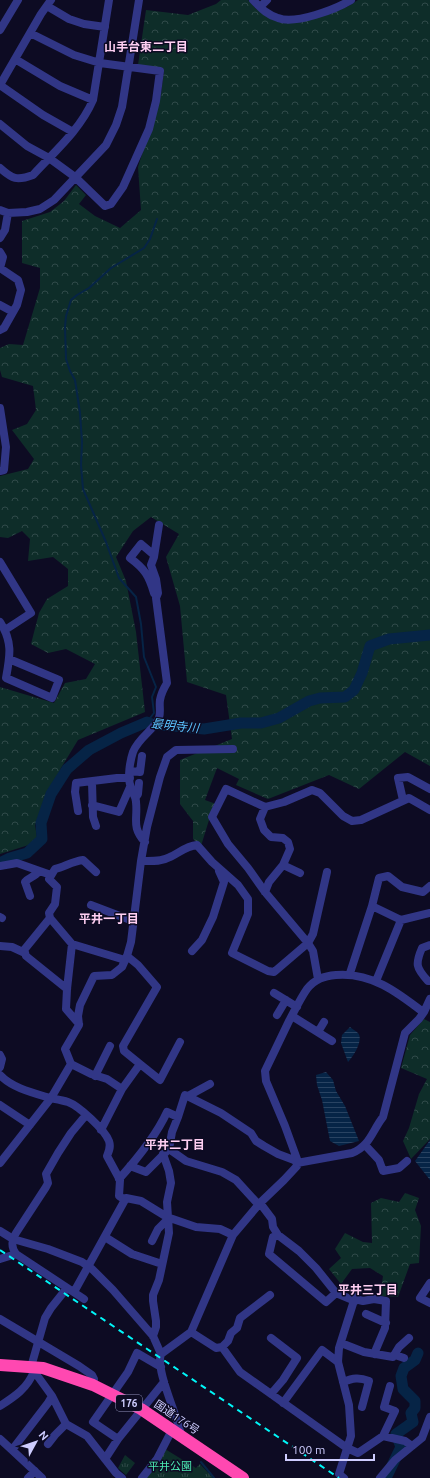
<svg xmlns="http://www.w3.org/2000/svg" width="430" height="1478" font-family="Ubuntu,'Noto Sans JP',sans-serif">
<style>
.forest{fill:url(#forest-crowns)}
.park{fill:url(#park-tufts)}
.water{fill:url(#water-rules)}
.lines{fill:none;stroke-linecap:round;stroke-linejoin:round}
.stream{stroke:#062446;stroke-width:2}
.river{stroke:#062446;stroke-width:11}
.minor{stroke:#313686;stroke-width:8}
.highway{stroke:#ff48b1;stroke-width:12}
.rail{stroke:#00f7f8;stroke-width:2;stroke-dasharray:6 5;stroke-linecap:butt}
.labels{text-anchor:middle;stroke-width:3;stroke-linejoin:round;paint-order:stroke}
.shield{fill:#0d0b23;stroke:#9493bd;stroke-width:1}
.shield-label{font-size:10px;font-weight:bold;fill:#cecdff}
.street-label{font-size:11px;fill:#cecdff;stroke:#0d0b23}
.park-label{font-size:11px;fill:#4debb4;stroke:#0d0b23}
.neighbourhood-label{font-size:12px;font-weight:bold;fill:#ffcff2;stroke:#0d0b23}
.water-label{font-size:12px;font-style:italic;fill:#5bc3ff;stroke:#0d0b23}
</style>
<defs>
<pattern id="forest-crowns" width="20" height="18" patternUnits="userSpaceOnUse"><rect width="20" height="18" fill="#0e2d29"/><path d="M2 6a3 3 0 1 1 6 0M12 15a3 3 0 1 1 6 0" fill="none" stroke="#304a49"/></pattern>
<pattern id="park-tufts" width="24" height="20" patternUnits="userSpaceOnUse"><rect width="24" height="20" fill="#0e2d29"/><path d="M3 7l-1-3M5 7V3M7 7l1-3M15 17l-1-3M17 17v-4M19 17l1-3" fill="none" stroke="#304a49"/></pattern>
<pattern id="water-rules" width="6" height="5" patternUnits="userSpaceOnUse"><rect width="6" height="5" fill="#062446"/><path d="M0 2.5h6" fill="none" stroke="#294362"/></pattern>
</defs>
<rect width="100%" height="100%" fill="#0d0b23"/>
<path class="forest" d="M221,0H248L256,9L271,19L283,23L347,7L358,0H430V766L405,752L359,789L329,775L268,799L236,785L239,779L217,768L205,800L216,804L209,820L201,846L193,839V821L180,804V760L232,739L226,695L187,682L180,606L166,557L179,534L151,517L133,531L116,557L126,581L136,632L145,712L78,740L61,768L35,825L37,837L35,843L0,854V687L54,703L65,683L86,679L95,664L66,649L48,653L31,644L39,613L47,599L68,586V569L53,557L28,561L30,539L22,531L8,538L0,537V476L28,469L34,459L12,430L27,424L36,410L33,386L2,377L0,370V348L9,344L23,345L40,288V268L22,263V221L50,212L64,201L76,185L86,195L79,204L95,216L120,228L141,210L138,167L161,94L164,70L138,65L146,10L188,15L216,4Z
M424,1019L430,1022V1139L411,1159L403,1141L409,1128L419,1094L427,1079L401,1068L410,1035Z
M405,1193L419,1198L415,1210L421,1226L419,1263L410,1264L398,1297L380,1296L383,1276L370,1268L352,1269L341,1284L329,1269L341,1258L335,1249L345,1233L363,1242L372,1243L371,1203L381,1198L399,1202Z"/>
<path class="park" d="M165,1449L196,1468L200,1464L213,1478H146Z
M125,1455L135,1463L126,1475L118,1468Z"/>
<path class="water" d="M350,1027C352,1029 356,1031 358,1033C364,1040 353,1057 348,1062L341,1043L342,1035Z
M326,1072L333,1080L336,1091L345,1106L359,1141L339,1146L330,1141L322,1100L317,1085L316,1075Z
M430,1140V1180L415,1161Z"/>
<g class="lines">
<path class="stream" d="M147,722L154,713L152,697L156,687L144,657L141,624L136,597L119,578L106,542L83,489L81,465L82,442L80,413L75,380L70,371L66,359L65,327L66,316L71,300L77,295L89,288L111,268L144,248L150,239L157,219
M201,1462L214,1478"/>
<path class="river" d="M0,863L10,858L27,853L42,839L41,823L51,794L67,769L89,750L121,733L147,722L152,724L204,729L241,723H261L279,718L309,701L320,698L345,697L354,690L362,673L370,646L389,639L430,635
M386,1478L401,1447L396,1434L413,1422L411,1413L415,1408V1401L403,1389L401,1376L404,1368L415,1360L418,1353"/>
<path class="minor" d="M253,0C261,8 267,15 278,18C295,25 336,9 351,0
M47,6L69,19L84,24L105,27
M260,7L267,0
M0,30L18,0
M30,33L41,14L51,0
M15,59L60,86L93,100
M0,85L30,33L74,55L100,63L160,71L156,101L149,129L123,187L111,204L105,206L75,177L49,158L27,146L0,124
M0,85L43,115L73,132
M0,168C12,179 17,181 33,175C54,152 80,130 93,100L109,0
M0,210L8,213L27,212L40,209L54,200L106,145L116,125L122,107L139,0
M0,238L5,230L8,213
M0,252L3,257L0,268L18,280L21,290L17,305L4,328L0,330
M0,305L13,312
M0,408L6,447L4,470L0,471
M0,562L31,613L5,630
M154,593C149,576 145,569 130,558L141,544L154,555
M0,622C13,642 10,656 6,678L52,698L59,680L9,659
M130,771L140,772L142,756
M92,782L93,817L96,826
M136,797L138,794L139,783
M403,800L398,778L408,777L430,789
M92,805L119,812L130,787
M78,811L75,792L76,783L117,778H130
M145,842C131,827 138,819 136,802C136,796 132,793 131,788C127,778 130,761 133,752C138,738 156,728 159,718C161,712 159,706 160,700C161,694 164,688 167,683L156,598L158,593L156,579L151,565L154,557L159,525
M141,861C151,861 161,862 170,857C179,853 186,846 197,845L212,862L238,885L248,899V914L232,953L268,971L274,972L308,943L313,951L318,979
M283,865L300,873
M0,866L17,863L51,875
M327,872L313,934L308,943L265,892L248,868L228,844L212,817L226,789L265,807L284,802L312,790L320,793L343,816L352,821L361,820L409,798L430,810
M265,892L269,882L283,865L290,849L288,842L283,838L271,837L264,830L260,819L265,807
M30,896L25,882C29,877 35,877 39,871
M91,905L133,921
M372,906L401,920
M0,917L2,918
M50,918L72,944L125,960
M72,944L67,989L66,1009L79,1024
M430,945L422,948C415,964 416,968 428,981H430
M0,946L12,947L25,953
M192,951L202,940L213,917L224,882L219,871
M127,956L138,965L157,987L123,1046L124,1051L140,1064
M350,973L372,906L379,878L388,876L402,887L423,892L430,886
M376,981L401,920L430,913
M67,989L26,956L24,950L50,918L49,913L55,904L57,887L49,879L55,869C64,867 73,861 83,860L96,872
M274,993L297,1007
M277,1015L286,1000
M292,1016L332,1041
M318,1032L324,1022
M0,1055L2,1059L0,1067
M71,1064L91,1074L107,1079L122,1089
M0,1075C12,1088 33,1093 50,1098C55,1099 62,1100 68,1102C79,1106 105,1130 109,1141C111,1147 109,1151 107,1156L120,1180L119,1196L125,1200
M95,1076L110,1046
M188,1096L210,1084
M0,1105L30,1125
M101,1130L122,1089L140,1064L160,1080L180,1042
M365,1145L379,1160L383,1171L399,1168L407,1161
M169,1149L172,1132L178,1117
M0,1163L51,1098L71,1064L65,1049L79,1025L78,1016L80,1005L94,976L112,975L122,967L127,956L131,942L141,861L147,827L160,777L167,757L176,750L233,749
M130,1166L146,1172L169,1149L186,1161L222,1172L236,1180L258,1204
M119,1179C137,1159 156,1136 167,1112L178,1117L185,1095L221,1113L251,1133L256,1141L264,1146L278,1154L294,1160L297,1163L352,1153C370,1146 372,1131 383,1117L405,1033L419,1019L424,1012L430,999
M260,1203L272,1219L273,1227L278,1235L299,1251L316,1268L336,1293L355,1301
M0,1231L13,1239L48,1249L82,1262L92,1269L113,1290L153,1336L161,1354
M278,1235L273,1237L269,1254L326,1302L336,1293
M105,1237L132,1254L162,1264
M152,1241L158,1229L168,1219
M0,1259L16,1254
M430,1283L420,1298L430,1303
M74,1292L126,1198L141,1201L167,1217L196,1227L220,1229L233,1235
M84,1299L16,1254C11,1247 11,1241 16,1233L46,1187L48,1183L46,1174L58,1153L71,1133L86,1115
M355,1299L363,1301L374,1299L386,1301L385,1328L374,1354
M366,1314L386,1323
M0,1319L79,1366L92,1375L94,1379L93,1385
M191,1332L216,1348L222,1347L228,1341L231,1333L237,1328L240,1318L270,1295
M153,1336L156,1327V1321L153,1301V1295L159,1280L169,1233L167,1202L171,1183L169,1171L163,1154
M271,1338L297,1358L283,1380L271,1394
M341,1343L364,1352L393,1357L399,1347L409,1338
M222,1347L240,1372L347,1448L358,1453L383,1436L405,1441L412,1446
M395,1355L404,1358
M343,1382C353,1378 359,1377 369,1381L362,1407
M52,1396L66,1424L87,1436L116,1473L122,1478
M283,1403L322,1350L338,1362
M0,1406C14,1397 28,1388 34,1371
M181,1435C178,1416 155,1370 161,1354L191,1332L233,1235L260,1203L284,1180L297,1166V1159L285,1126L266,1081L265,1071C273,1054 281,1038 289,1021C295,1010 300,999 307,989C315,979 324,976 336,975C371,972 397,992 423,1012
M383,1436L395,1411L384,1407L390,1386
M0,1439L12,1450L48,1403L52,1396L31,1367L45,1318L51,1308L67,1288
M118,1439L93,1422L128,1372L137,1353L161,1367
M48,1444L55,1435L66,1424
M12,1450L42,1478
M105,1459L118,1439L164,1382
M28,1478L35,1471
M142,1478L157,1459L172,1430
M344,1478L339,1474L351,1436L349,1405L338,1362L339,1348L357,1291
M380,1478L395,1460L422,1438L430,1417"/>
<path class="highway" d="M0,1365L43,1368L93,1385L141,1409L243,1478"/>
<path class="rail" d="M0,1250L339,1478"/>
</g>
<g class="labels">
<rect class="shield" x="116" y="1395" width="26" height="16" rx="3"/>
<g class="shield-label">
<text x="129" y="1407">176</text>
</g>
<g class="street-label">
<text transform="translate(177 1417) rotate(34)" y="4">国道176号</text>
</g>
<g class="park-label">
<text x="170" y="1470">平井公園</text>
</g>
<g class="neighbourhood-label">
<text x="146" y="51">山手台東二丁目</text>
<text x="109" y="923">平井一丁目</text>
<text x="175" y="1149">平井二丁目</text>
<text x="368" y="1294">平井三丁目</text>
</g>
<g class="water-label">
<text transform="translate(175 726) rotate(6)" y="4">最明寺川</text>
</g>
</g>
<g transform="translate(36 1442) rotate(50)" stroke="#0d0b23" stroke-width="3" paint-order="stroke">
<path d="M0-3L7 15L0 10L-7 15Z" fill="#cecdff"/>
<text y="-6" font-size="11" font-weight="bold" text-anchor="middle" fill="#cecdff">N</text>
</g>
<path d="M286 1454v6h88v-6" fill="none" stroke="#cecdff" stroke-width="2"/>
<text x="292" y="1454" font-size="12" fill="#cecdff" stroke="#0d0b23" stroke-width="3" paint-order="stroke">100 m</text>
</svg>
